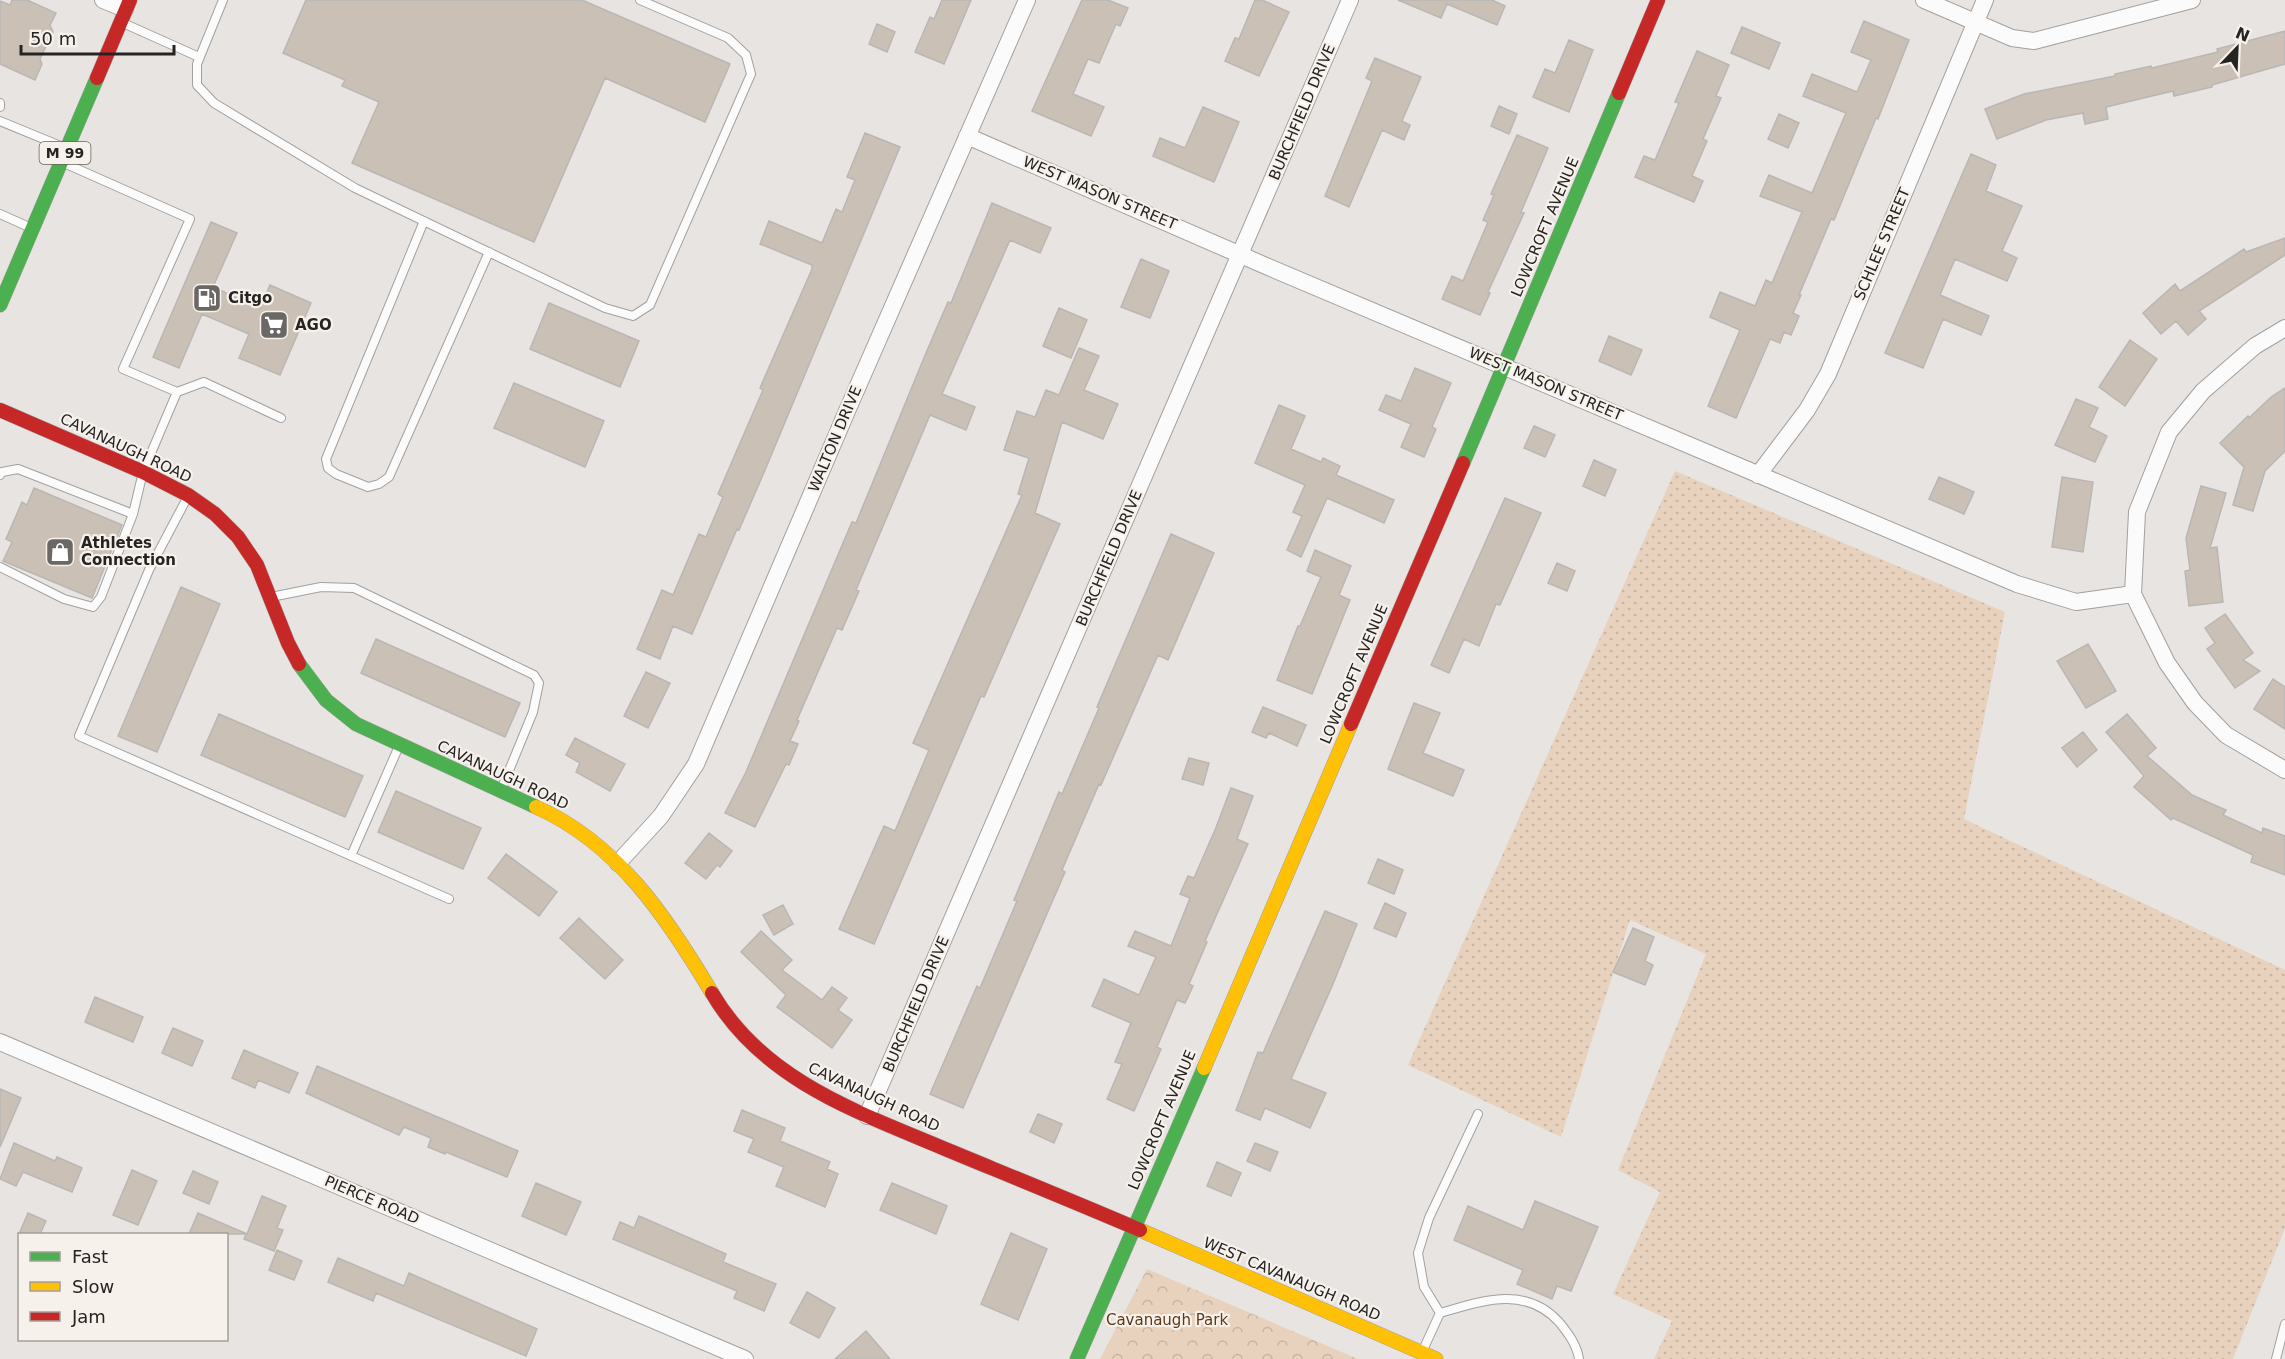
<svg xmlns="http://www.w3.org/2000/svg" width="2285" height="1359" font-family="'DejaVu Sans',sans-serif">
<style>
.grass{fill:url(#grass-dots)}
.park{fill:url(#park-crowns)}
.building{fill:#cbc0b6;stroke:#b9b6b4;stroke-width:1.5}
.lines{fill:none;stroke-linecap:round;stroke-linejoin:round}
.lane-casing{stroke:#a3a09e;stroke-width:10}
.street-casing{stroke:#a3a09e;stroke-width:18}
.fast-casing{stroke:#a3a09e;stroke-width:15}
.slow-casing{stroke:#a3a09e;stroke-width:15}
.jam-casing{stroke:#a3a09e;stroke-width:15}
.lane{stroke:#fbfbfb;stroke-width:8}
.street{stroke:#fbfbfb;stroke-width:16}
.fast{stroke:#4caf50;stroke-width:14}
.slow{stroke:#ffc107;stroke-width:14}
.jam{stroke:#c62828;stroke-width:14}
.labels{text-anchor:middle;stroke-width:4.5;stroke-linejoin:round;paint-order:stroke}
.shield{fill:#f7f1ec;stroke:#65625f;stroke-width:1.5}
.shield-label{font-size:14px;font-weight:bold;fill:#262422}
.street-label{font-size:15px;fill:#262422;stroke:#f7f1ec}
.poi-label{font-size:15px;font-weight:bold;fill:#262422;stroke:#f7f1ec;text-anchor:start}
.park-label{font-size:15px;fill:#5d3a16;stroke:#f7f1ec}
</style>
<defs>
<pattern id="grass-dots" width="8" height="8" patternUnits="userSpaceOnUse" patternTransform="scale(1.5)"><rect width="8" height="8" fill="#e8d2be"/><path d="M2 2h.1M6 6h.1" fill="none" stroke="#c7b4a3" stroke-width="1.8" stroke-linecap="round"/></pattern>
<pattern id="park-crowns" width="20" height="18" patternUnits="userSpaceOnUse" patternTransform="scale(1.5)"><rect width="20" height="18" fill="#e8d2be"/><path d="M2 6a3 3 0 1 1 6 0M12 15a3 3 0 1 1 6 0" fill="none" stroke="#c7b4a3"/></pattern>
</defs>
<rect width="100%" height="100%" fill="#e7e4e2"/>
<path class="grass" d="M1675,471L2005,612L1964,819L2285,970V1228L2233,1359H1654L1672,1321L1613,1294L1660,1192L1618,1170L1706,954L1630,920L1561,1137L1408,1065Z"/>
<path class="park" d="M1147,1269L1358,1359H1100Z"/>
<path class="building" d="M12,0H27L56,13L50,25L53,32L40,59L42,64L35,80L0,64V1L10,5Z
M306,0H582L730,64L705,122L605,78L534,242L352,163L379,102L342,86L345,80L283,53Z
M942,0H971L944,64L915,52L930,17L934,19Z
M1082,0H1108L1128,8L1120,26L1116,24L1099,63L1088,59L1073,94L1104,107L1091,136L1032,111Z
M1255,0H1262L1289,12L1259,76L1225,61L1235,38L1239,39Z
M1398,0H1492L1505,6L1497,25L1447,4L1441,18Z
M1864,21L1909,40L1878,119L1876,118L1834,220L1831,219L1799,295H1801L1793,313L1799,316L1791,335L1784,332L1780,343L1770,339L1736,418L1708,406L1740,330L1710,317L1720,292L1755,306L1766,280L1772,283L1802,212L1760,196L1769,175L1812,193L1846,113L1803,96L1812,74L1857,92L1871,60L1851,52Z
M877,24L895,32L887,52L869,44Z
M1742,27L1780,43L1769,69L1731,53Z
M2285,31V64L2212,85V87L2174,96L2173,91L2106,107L2108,119L2085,124L2083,113L2046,120L1997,139L1985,109L2024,94L2115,76V74L2151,66L2152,68L2218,52L2217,49Z
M1569,40L1593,50L1569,112L1533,97L1545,69L1555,73Z
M1697,51L1729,65L1716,96L1721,98L1703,139L1707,141L1692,176L1703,181L1694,202L1635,177L1644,156L1655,160L1679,103L1675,102Z
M1375,58L1421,77L1402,121L1410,125L1404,140L1382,130L1349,207L1325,196L1372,81L1366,78Z
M1499,106L1517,114L1509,134L1491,126Z
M1203,107L1239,122L1214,182L1153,156L1160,138L1185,148Z
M1779,114L1799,123L1788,148L1768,139Z
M865,133L900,147L765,470L739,530L737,529L692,634L673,626L660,659L637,649L662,590L673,595L699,534L706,537L723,497L718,494L763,390L760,388L812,269V265L760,244L769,221L822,243L836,209L842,212L855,180L847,177Z
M1517,135L1548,148L1521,212L1524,213L1488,292L1490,293L1480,315L1442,299L1452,276L1463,281L1488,222L1483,220L1494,195L1491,194Z
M1971,154L1996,165L1986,191L2022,206L2002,251L2017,258L2007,281L1955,259L1940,295L1989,316L1981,335L1943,319L1923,368L1885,353Z
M992,203L1051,228L1040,253L1010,240L942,394L975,407L966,430L930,415L856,590L859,591L842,630L837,628L797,720L799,721L790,741L798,744L789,765L786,764L755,827L725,813L746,772L852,522L856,523L926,353L948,302L951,303Z
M211,222L237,233L213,287L260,308L270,285L311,303L280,375L239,358L249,334L202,314L179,368L153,357Z
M2285,238V255L2199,311L2206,319L2188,335L2176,321L2161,334L2143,313L2175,284L2180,291L2244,249L2246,252Z
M1141,259L1169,271L1150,318L1121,307Z
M549,303L639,341L620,387L530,349Z
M1059,308L1087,320L1071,358L1043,346Z
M1609,336L1642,350L1631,375L1599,361Z
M2130,340L2157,359L2125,406L2099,387Z
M1079,348L1099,356L1084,390L1118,404L1103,439L1062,422L1035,513L1060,524L984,697L981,696L874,944L839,929L884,826L895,831L929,750L913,743L1022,495L1018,494L1029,458L1004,450L1017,411L1035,417L1046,390L1059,395Z
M1415,368L1451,383L1432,427L1436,429L1424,457L1401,447L1411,424L1379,410L1386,395L1401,401Z
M514,383L604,421L585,467L494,428Z
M2285,388V451L2265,471L2253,511L2233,505L2244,467L2220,443L2248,416L2249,418L2271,397Z
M2076,399L2098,408L2089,427L2107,436L2095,462L2055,445Z
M1279,405L1305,416L1291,449L1321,462L1323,458L1340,466L1336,475L1394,500L1384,523L1327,498L1301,557L1287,550L1302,516L1293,512L1305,485L1255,463Z
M1534,426L1555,435L1545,457L1524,448Z
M1594,460L1616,470L1605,496L1583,486Z
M1939,477L1974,492L1964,514L1929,499Z
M2062,477L2093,482L2083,552L2052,547Z
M2201,486L2226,493L2210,548L2217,547L2223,602L2189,606L2185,571L2190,570L2186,538Z
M34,488L122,525L92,598L3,561L12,542L6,539L22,502L27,505Z
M1505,498L1541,513L1500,605L1496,604L1479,646L1464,639L1449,673L1431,665Z
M1171,534L1214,553L1168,660L1158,655L1101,785L1099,784L1062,870L1065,872L963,1108L930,1094L977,986L980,988L1017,901L1014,900L1059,792L1062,794L1099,708L1097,707Z
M1315,550L1351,566L1339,595L1350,600L1312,694L1277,680L1298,626H1300L1321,577L1307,571Z
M1557,563L1575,571L1567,591L1548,583Z
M181,587L220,604L157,752L118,736Z
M2225,614L2253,653L2243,660L2260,671L2235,688L2207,649L2215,643L2205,628Z
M376,639L520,703L505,737L361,673Z
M2088,644L2116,691L2086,708L2057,661Z
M646,672L670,683L648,728L624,716Z
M2273,679L2285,687V729L2254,709Z
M1414,703L1440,713L1423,753L1464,770L1453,796L1388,769Z
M1263,707L1306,725L1297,746L1269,733L1266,738L1252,732Z
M219,714L363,776L345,817L201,755Z
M2127,714L2156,748L2147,756L2192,795L2226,810L2223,815L2262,833L2263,828L2285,836V875L2251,862L2253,855L2173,818L2171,820L2134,787L2144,776L2106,732Z
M2083,732L2097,750L2077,767L2062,748Z
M575,738L625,764L610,791L576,772L580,763L566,755Z
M1189,758L1209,763L1203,785L1182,779Z
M1231,788L1253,796L1237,839L1248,844L1205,941L1207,942L1189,984L1193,986L1185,1003L1177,1000L1157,1047L1161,1049L1134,1111L1107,1099L1122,1064L1115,1062L1131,1023L1092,1006L1104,979L1139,995L1156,957L1128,946L1135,931L1171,946L1190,898L1180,894L1188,876L1194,878L1215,830Z
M396,791L481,828L463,869L378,832Z
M709,833L732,851L720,867L717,865L706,879L685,863Z
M506,854L557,892L539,916L488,878Z
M1378,859L1403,870L1394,894L1368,883Z
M1385,903L1406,913L1396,937L1374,928Z
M783,905L793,924L774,935L763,915Z
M1325,911L1357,924L1333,984L1291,1079L1326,1093L1310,1128L1265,1108L1260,1120L1236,1110L1258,1052L1263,1053Z
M579,918L623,960L605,979L560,938Z
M1633,928L1654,937L1645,961L1653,965L1645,985L1613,972Z
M761,931L792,960L782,970L822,1000L832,987L847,998L838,1010L852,1020L832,1048L777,1007L786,995L741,952Z
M95,997L143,1017L133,1042L85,1022Z
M173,1028L203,1041L192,1066L162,1053Z
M244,1050L298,1073L289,1093L258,1080L255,1088L232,1078Z
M317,1066L518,1151L507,1177L446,1152L445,1154L428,1147L431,1138L404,1127L399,1135L306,1093Z
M0,1089L21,1098L0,1147Z
M742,1110L785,1128L780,1141L830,1162L827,1169L838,1174L825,1207L776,1186L784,1167L748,1152L754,1139L734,1131Z
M1038,1114L1062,1124L1054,1143L1030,1132Z
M14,1143L55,1161L57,1157L82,1168L72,1192L23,1172L16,1186L0,1179Z
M1255,1143L1278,1152L1270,1171L1247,1161Z
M1217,1162L1241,1173L1231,1196L1207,1186Z
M132,1170L157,1181L138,1225L113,1215Z
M193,1171L218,1182L209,1204L183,1193Z
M536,1183L581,1202L566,1235L522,1216Z
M892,1183L947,1206L936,1234L880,1210Z
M262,1196L286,1206L277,1228L283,1230L274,1251L244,1239L246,1234H189L198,1213L247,1234Z
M1535,1201L1598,1227L1571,1291L1557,1286L1552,1299L1517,1284L1523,1270L1454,1240L1468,1206L1523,1230Z
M28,1213L46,1221L40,1234H19Z
M639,1216L726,1254L723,1262L776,1284L764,1311L734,1298L737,1291L613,1239L620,1222L634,1228Z
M1011,1233L1047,1249L1018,1320L981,1304Z
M277,1250L302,1261L294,1280L269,1270Z
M338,1258L404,1286L409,1273L537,1329L526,1356L376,1293L373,1301L328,1282Z
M807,1292L835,1308L819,1338L790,1323Z
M866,1331L890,1359H835Z"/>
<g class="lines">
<g class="lane-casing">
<path id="lane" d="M223,0L197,64V85L214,103L355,188L605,308L633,316L650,305L751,74L746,55L728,38L640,0
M123,23L199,57
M0,103V107
M0,121L63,147
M0,214L29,227
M424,221L326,459L328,468L336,474L368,487L379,484L389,477L489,252
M177,392L204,382L281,418
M0,475L2,472L18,469L133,514
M187,498L149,570L79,736L449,899
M0,567L64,599L93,607L101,597L133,514L143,472L177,392L123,369L190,219L64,163
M271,597L321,587L354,588L534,675L539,683L533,712L501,790
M351,856L399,746
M1440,1313C1482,1301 1525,1285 1559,1322C1568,1333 1577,1345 1579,1359
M1423,1350L1440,1313L1424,1287L1418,1253L1429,1218L1478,1114
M2276,1359L2285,1324"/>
</g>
<g class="street-casing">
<path id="street" d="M103,0L125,9
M1924,0L2012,38L2034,41L2192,0
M967,136L1266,266L2017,584L2076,602L2133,594
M2285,328L2255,346L2203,391L2169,432L2137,512L2133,594L2167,663L2195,703L2226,735L2285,770
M1758,475L1807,410L1828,374L1985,0
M618,863L661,816L696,764L847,411L1027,0
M0,1042L745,1359
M867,1116L1350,0"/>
</g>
<g class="fast-casing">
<path id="fast" d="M0,305L97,78
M1463,463L1619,93
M299,664L326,700L356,724L536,807
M1077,1359L1204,1068"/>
</g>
<g class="slow-casing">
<path id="slow" d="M536,807C618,843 668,919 712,993
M1204,1068L1351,724
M1140,1230L1436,1359"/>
</g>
<g class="jam-casing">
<path id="jam" d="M97,78L130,0
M1619,93L1658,0
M0,410L143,472L188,495L215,514L238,537L257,565L288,643L299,664
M1351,724L1463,463
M712,993C764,1082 861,1113 950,1151C1013,1177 1077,1203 1140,1230"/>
</g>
<use href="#lane" class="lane"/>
<use href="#street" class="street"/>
<use href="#fast" class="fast"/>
<use href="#slow" class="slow"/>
<use href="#jam" class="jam"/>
</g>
<defs>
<g id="fuel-square" transform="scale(1.5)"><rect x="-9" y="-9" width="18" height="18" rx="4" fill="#6a6765" stroke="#f7f1ec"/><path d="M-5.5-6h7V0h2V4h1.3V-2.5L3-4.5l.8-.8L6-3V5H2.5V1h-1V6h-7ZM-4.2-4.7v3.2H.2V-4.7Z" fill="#fff"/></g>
<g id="supermarket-square" transform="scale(1.5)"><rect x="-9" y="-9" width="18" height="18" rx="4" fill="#6a6765" stroke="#f7f1ec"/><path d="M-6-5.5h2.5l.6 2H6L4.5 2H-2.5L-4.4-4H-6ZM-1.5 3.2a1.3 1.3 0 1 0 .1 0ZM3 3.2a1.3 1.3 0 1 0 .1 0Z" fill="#fff"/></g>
<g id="shop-square" transform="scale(1.5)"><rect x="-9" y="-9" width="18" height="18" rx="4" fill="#6a6765" stroke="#f7f1ec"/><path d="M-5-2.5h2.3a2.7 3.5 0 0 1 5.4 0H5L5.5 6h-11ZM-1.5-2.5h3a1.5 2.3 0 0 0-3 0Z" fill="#fff"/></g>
</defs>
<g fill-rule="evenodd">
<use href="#fuel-square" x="207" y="298"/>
<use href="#supermarket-square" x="274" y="325"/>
<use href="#shop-square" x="60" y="552"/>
</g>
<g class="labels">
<rect class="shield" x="39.5" y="142" width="51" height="22" rx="4.5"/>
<g class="shield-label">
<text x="65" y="158">M 99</text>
</g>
<g class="street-label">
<text transform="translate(1302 112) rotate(-67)" y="5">BURCHFIELD DRIVE</text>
<text transform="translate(1100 193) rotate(23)" y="5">WEST MASON STREET</text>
<text transform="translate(1545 227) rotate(-67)" y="5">LOWCROFT AVENUE</text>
<text transform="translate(1882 244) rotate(-67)" y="5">SCHLEE STREET</text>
<text transform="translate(1546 384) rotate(23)" y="5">WEST MASON STREET</text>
<text transform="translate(835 439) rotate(-67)" y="5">WALTON DRIVE</text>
<text transform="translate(126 448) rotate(25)" y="5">CAVANAUGH ROAD</text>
<text transform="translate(1109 558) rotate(-67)" y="5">BURCHFIELD DRIVE</text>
<text transform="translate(1354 674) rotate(-67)" y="5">LOWCROFT AVENUE</text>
<text transform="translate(503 775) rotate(25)" y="5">CAVANAUGH ROAD</text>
<text transform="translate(916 1004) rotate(-67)" y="5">BURCHFIELD DRIVE</text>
<text transform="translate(874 1097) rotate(25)" y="5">CAVANAUGH ROAD</text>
<text transform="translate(1162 1120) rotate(-67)" y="5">LOWCROFT AVENUE</text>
<text transform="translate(372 1200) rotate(23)" y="5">PIERCE ROAD</text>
<text transform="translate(1292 1279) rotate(23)" y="5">WEST CAVANAUGH ROAD</text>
</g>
<g class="poi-label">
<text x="228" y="303">Citgo</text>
<text x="295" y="330">AGO</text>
<text x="81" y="548">Athletes<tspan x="81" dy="17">Connection</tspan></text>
</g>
<g class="park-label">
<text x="1167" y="1325">Cavanaugh Park</text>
</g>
</g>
<rect x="18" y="1233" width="210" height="108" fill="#f7f1ec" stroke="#a39f9b" stroke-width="1.5"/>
<rect x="30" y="1252" width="30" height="9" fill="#4caf50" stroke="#a39f9b" stroke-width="1.5"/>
<text x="72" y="1263" font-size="18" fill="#262422">Fast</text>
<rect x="30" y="1282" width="30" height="9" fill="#ffc107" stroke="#a39f9b" stroke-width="1.5"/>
<text x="72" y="1293" font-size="18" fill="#262422">Slow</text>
<rect x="30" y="1312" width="30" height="9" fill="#c62828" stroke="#a39f9b" stroke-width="1.5"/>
<text x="72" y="1323" font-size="18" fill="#262422">Jam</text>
<g transform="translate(2237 48) rotate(23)" stroke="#f7f1ec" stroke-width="4.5" paint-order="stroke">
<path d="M0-4.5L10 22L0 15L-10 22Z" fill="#262422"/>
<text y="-9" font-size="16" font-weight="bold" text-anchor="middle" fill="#262422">N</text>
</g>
<path d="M21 45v9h153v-9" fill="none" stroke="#262422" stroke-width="3"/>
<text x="30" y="45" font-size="18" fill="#262422" stroke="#f7f1ec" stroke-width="4.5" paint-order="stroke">50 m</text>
</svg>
